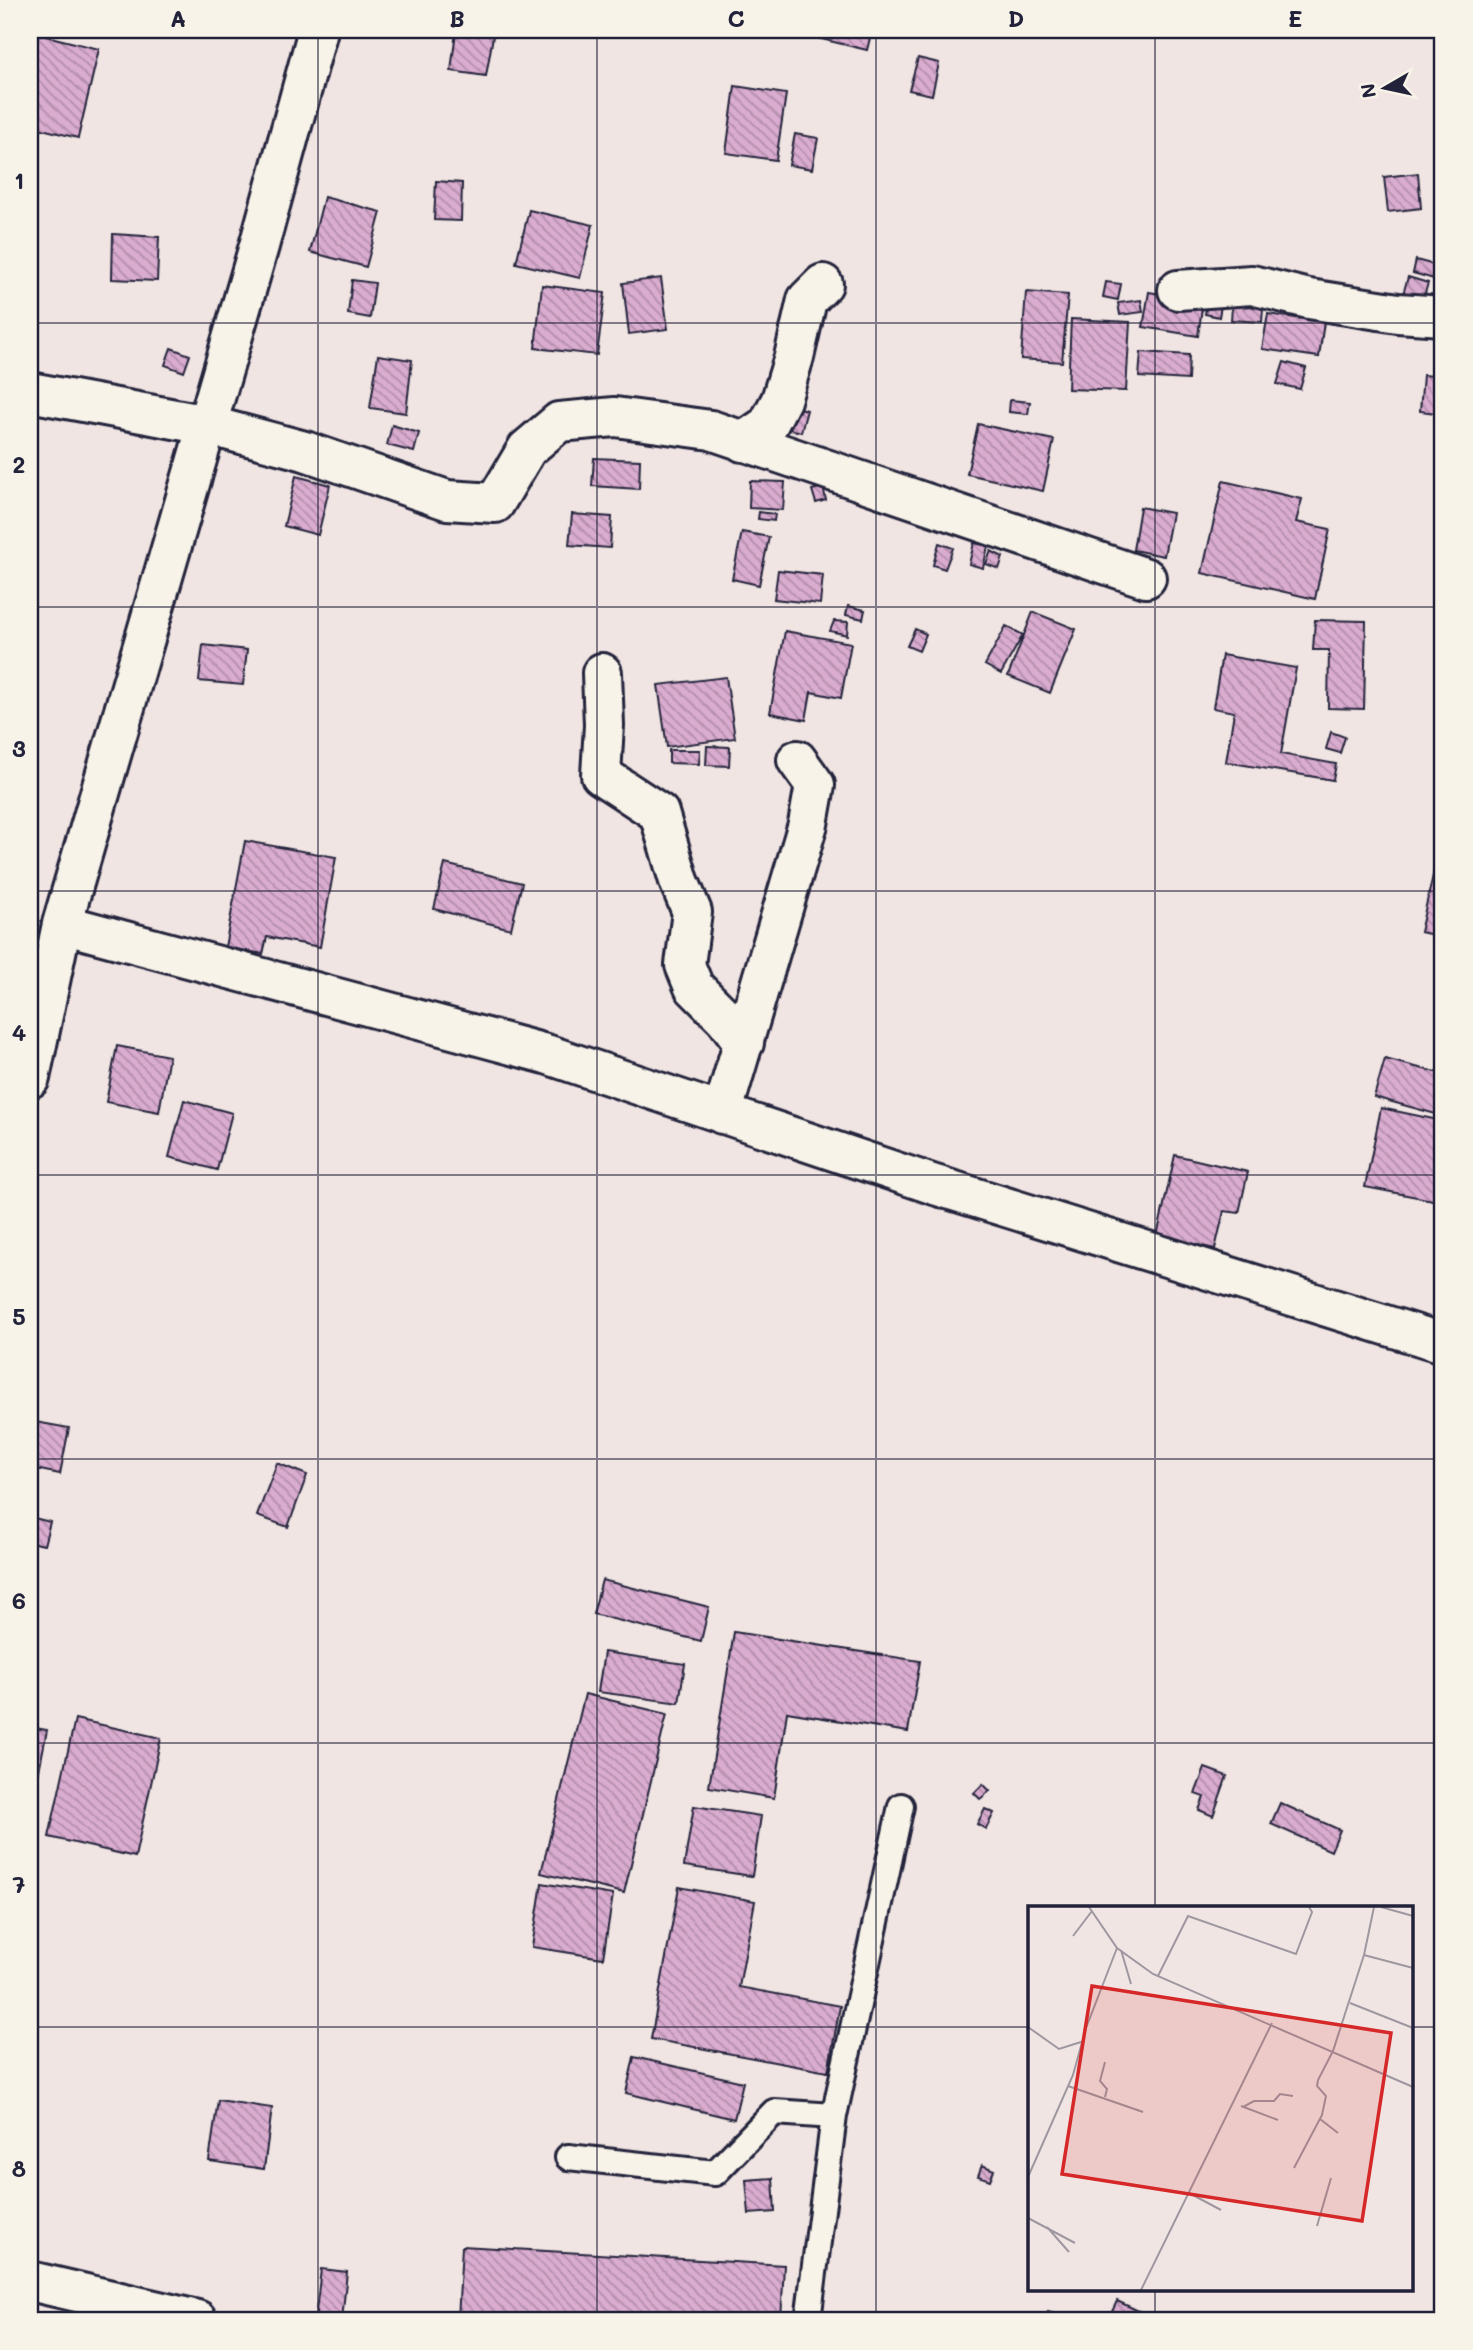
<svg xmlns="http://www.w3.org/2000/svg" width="1473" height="2350" font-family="Mali,sans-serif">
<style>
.building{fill:url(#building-back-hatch);stroke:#22223b;stroke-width:2}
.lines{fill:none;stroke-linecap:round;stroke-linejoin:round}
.lane-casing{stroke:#22223b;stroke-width:30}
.street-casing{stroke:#22223b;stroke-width:44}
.lane{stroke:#f7f3e8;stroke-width:24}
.street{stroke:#f7f3e8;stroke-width:38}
.grid{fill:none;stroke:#22223b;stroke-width:2;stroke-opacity:0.55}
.inset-road{fill:none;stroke:#9e97a0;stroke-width:2}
.view{fill:#d62828;fill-opacity:0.15;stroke:#d62828;stroke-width:3.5}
.inset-edge{fill:none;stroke:#22223b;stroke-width:3.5}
.neatline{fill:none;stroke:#22223b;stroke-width:2.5}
.grid-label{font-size:23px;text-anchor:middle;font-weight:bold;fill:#22223b}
</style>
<defs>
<pattern id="building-back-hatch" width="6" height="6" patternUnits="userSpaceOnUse" patternTransform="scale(1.75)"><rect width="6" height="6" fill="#daaccf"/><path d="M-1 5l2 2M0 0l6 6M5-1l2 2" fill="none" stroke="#b08ca9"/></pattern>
</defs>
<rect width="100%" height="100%" fill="#f1e5e3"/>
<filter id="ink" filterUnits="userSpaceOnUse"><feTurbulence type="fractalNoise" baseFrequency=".0143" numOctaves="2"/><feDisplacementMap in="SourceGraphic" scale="14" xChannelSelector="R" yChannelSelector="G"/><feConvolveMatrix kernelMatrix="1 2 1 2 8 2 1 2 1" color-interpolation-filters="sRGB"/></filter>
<g filter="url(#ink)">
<path class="building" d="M784,30H872L867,50Z
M456,31L493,36L486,76L451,71Z
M30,32L99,49L78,138L30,126Z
M918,58L939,63L932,95L909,90Z
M735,86L786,94L776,160L726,153Z
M795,134L818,138L812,169L789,165Z
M1418,173L1421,208L1388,212L1384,177Z
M436,181L462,183L461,221L434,220Z
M324,197L381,212L366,267L310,252Z
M529,210L593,225L580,278L516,263Z
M113,234L159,237L157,281L112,279Z
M1416,260L1438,266L1434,279L1413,273Z
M1408,277L1428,283L1421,306L1401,301Z
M661,278L668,329L629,334L623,283Z
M352,280L375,283L370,318L348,314Z
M1106,282L1121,284L1118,300L1103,297Z
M542,285L605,293L597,355L535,348Z
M1026,292L1068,295L1062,362L1021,359Z
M1149,292L1203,301L1198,336L1143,327Z
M1233,294L1264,296L1262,322L1231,320Z
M1208,298L1222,300L1219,317L1205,314Z
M1141,300L1143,312L1120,315L1118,303Z
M1268,314L1324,322L1319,357L1262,349Z
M1071,319L1130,322L1126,391L1068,389Z
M171,348L190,355L184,372L165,365Z
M1141,352L1189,355L1188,380L1139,377Z
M378,355L412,360L406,413L370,408Z
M1284,362L1306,368L1300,389L1277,384Z
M1423,375L1443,377V414L1420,411Z
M1010,400L1030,402L1028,414L1009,412Z
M783,404L807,410L801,432L778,426Z
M978,424L1054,440L1043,491L967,474Z
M392,425L419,433L414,452L387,445Z
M594,458L640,460L639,489L592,486Z
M296,476L330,485L318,535L284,526Z
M750,481L785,482L783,510L749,508Z
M1223,481L1302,499L1296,522L1330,529L1315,599L1202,573Z
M823,487L826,500L816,503L812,490Z
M1140,507L1172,513L1164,556L1133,550Z
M759,512L775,514L774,521L758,519Z
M572,514L612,517L610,548L569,545Z
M742,532L769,537L759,585L732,579Z
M939,543L953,548L945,569L933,565Z
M974,543L988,546L983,568L969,564Z
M991,551L1003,557L999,569L986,564Z
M778,570L823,575L820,604L774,599Z
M848,606L865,610L863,619L846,615Z
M1033,612L1076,629L1050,693L1008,676Z
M1315,620L1366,621L1364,709L1328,708L1329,650H1313Z
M834,621L848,622L847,635L830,631Z
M1006,626L1023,635L1001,674L985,665Z
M915,629L926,634L919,651L907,646Z
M785,631L851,643L841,698L811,692L806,720L770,713Z
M203,645L247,650L243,685L199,681Z
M1222,655L1296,668L1281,754L1336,764L1333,780L1226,762L1234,712L1213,708Z
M726,677L735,738L667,747L658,685Z
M1331,732L1345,737L1340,753L1326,749Z
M707,746L730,747L729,766L706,765Z
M669,750H700L699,764L669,763Z
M245,841L336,857L320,947L267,937L263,954L225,947Z
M1437,858L1443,860V937L1420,932Z
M445,864L522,883L511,929L434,909Z
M117,1046L169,1056L159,1112L106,1102Z
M1385,1059L1443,1074V1116L1374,1097Z
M184,1100L232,1113L217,1170L169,1157Z
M1381,1108L1443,1121V1202L1365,1187Z
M1175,1155L1248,1172L1239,1213L1224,1211L1215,1249L1157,1236Z
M30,1421L69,1428L60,1474L30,1468Z
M277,1463L307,1475L288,1527L257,1516Z
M30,1517L50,1522L44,1545L30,1542Z
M602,1580L709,1607L701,1641L593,1614Z
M734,1632L920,1661L908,1732L787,1712L774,1798L709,1787Z
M604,1652L685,1664L679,1703L598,1692Z
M585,1694L667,1714L624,1893L541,1873Z
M75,1719L161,1738L135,1857L49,1837Z
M30,1727L47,1730L36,1786L30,1785Z
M1205,1768L1227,1776L1213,1816L1199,1810L1204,1797L1195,1794Z
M983,1784L990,1791L980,1799L974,1793Z
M1280,1803L1340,1830L1331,1851L1271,1824Z
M694,1806L761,1816L752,1876L684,1866Z
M985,1809L994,1813L986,1829L977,1824Z
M542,1883L613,1895L603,1958L532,1947Z
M679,1887L755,1901L739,1987L840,2006L828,2072L651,2039Z
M634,2057L743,2082L734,2119L626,2093Z
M218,2100L272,2108L264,2169L209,2161Z
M982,2165L994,2170L990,2180L978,2176Z
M773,2178L775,2212L749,2214L746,2180Z
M462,2246L784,2265L781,2320H458Z
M321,2269L347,2272L342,2320H315Z
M1117,2301L1141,2312L1137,2320H1108Z
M1048,2312L1058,2315L1057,2320H1044Z"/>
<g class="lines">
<g class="lane-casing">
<path id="lane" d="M568,2157L715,2173L774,2112L834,2116
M808,2320L834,2116L901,1806"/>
</g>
<g class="street-casing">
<path id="street" d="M1178,290L1252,285L1309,299L1398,313L1443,316
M30,392L207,425L305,451L447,500L495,503L527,449L559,422L615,417L711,430L1146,578
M743,442L768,425L781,400L794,357L807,300L823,284
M602,673L604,725L601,775L659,813L679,881L692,912L685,965L694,987L725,1018L744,1043
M62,924L546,1054L935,1185L1443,1343
M30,1078L62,924L259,246L318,30
M722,1114L808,824L815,785L797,760
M30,2281L197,2320"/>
</g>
<use href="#lane" class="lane"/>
<use href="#street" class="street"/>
</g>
</g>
<path class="grid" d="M318,30V2320M597,30V2320M876,30V2320M1155,30V1907M30,323H1443M30,607H1443M30,891H1443M30,1175H1443M30,1459H1443M30,1743H1443M30,2027H1030M1412,2027H1443M1155,2289V2320"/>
<g transform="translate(1028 1906)">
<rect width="385" height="385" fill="#f1e5e3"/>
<path class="inset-road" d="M61,1L89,42L125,68L385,181M346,1L336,49L385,62M353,1L385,10M45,30L64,5M93,44L103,78M130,70L160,10L268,48L284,6L281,1M322,97L385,122M0,121L31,143L53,136M40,180L115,206M77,191L79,183L72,175L77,156M213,200L250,214M215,201L226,195H246L252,188L265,190M292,213L310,227M266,262L294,209L298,190L289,180L290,174L305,145L336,49M0,271L45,169L58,122L89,42M161,287L193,304M0,312L47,337M289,320L303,272M19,321L41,346M113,384L244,117"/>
<path class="view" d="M64,80L363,127L334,315L34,268Z"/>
<rect width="385" height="385" class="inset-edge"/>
</g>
<rect width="1473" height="2350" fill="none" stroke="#f7f3e8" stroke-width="77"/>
<g transform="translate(1385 88) rotate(261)" stroke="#f7f3e8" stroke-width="5" paint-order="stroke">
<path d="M0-5L12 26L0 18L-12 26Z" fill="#22223b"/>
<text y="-10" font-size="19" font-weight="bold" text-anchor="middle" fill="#22223b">N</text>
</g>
<rect x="38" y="38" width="1396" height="2274" class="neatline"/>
<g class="grid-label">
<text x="178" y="27">A</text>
<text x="457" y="27">B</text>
<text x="736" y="27">C</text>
<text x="1016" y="27">D</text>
<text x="1295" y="27">E</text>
<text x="19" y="189">1</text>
<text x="19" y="473">2</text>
<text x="19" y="757">3</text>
<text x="19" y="1041">4</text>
<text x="19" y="1325">5</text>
<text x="19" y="1609">6</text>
<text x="19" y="1893">7</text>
<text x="19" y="2177">8</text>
</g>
</svg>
